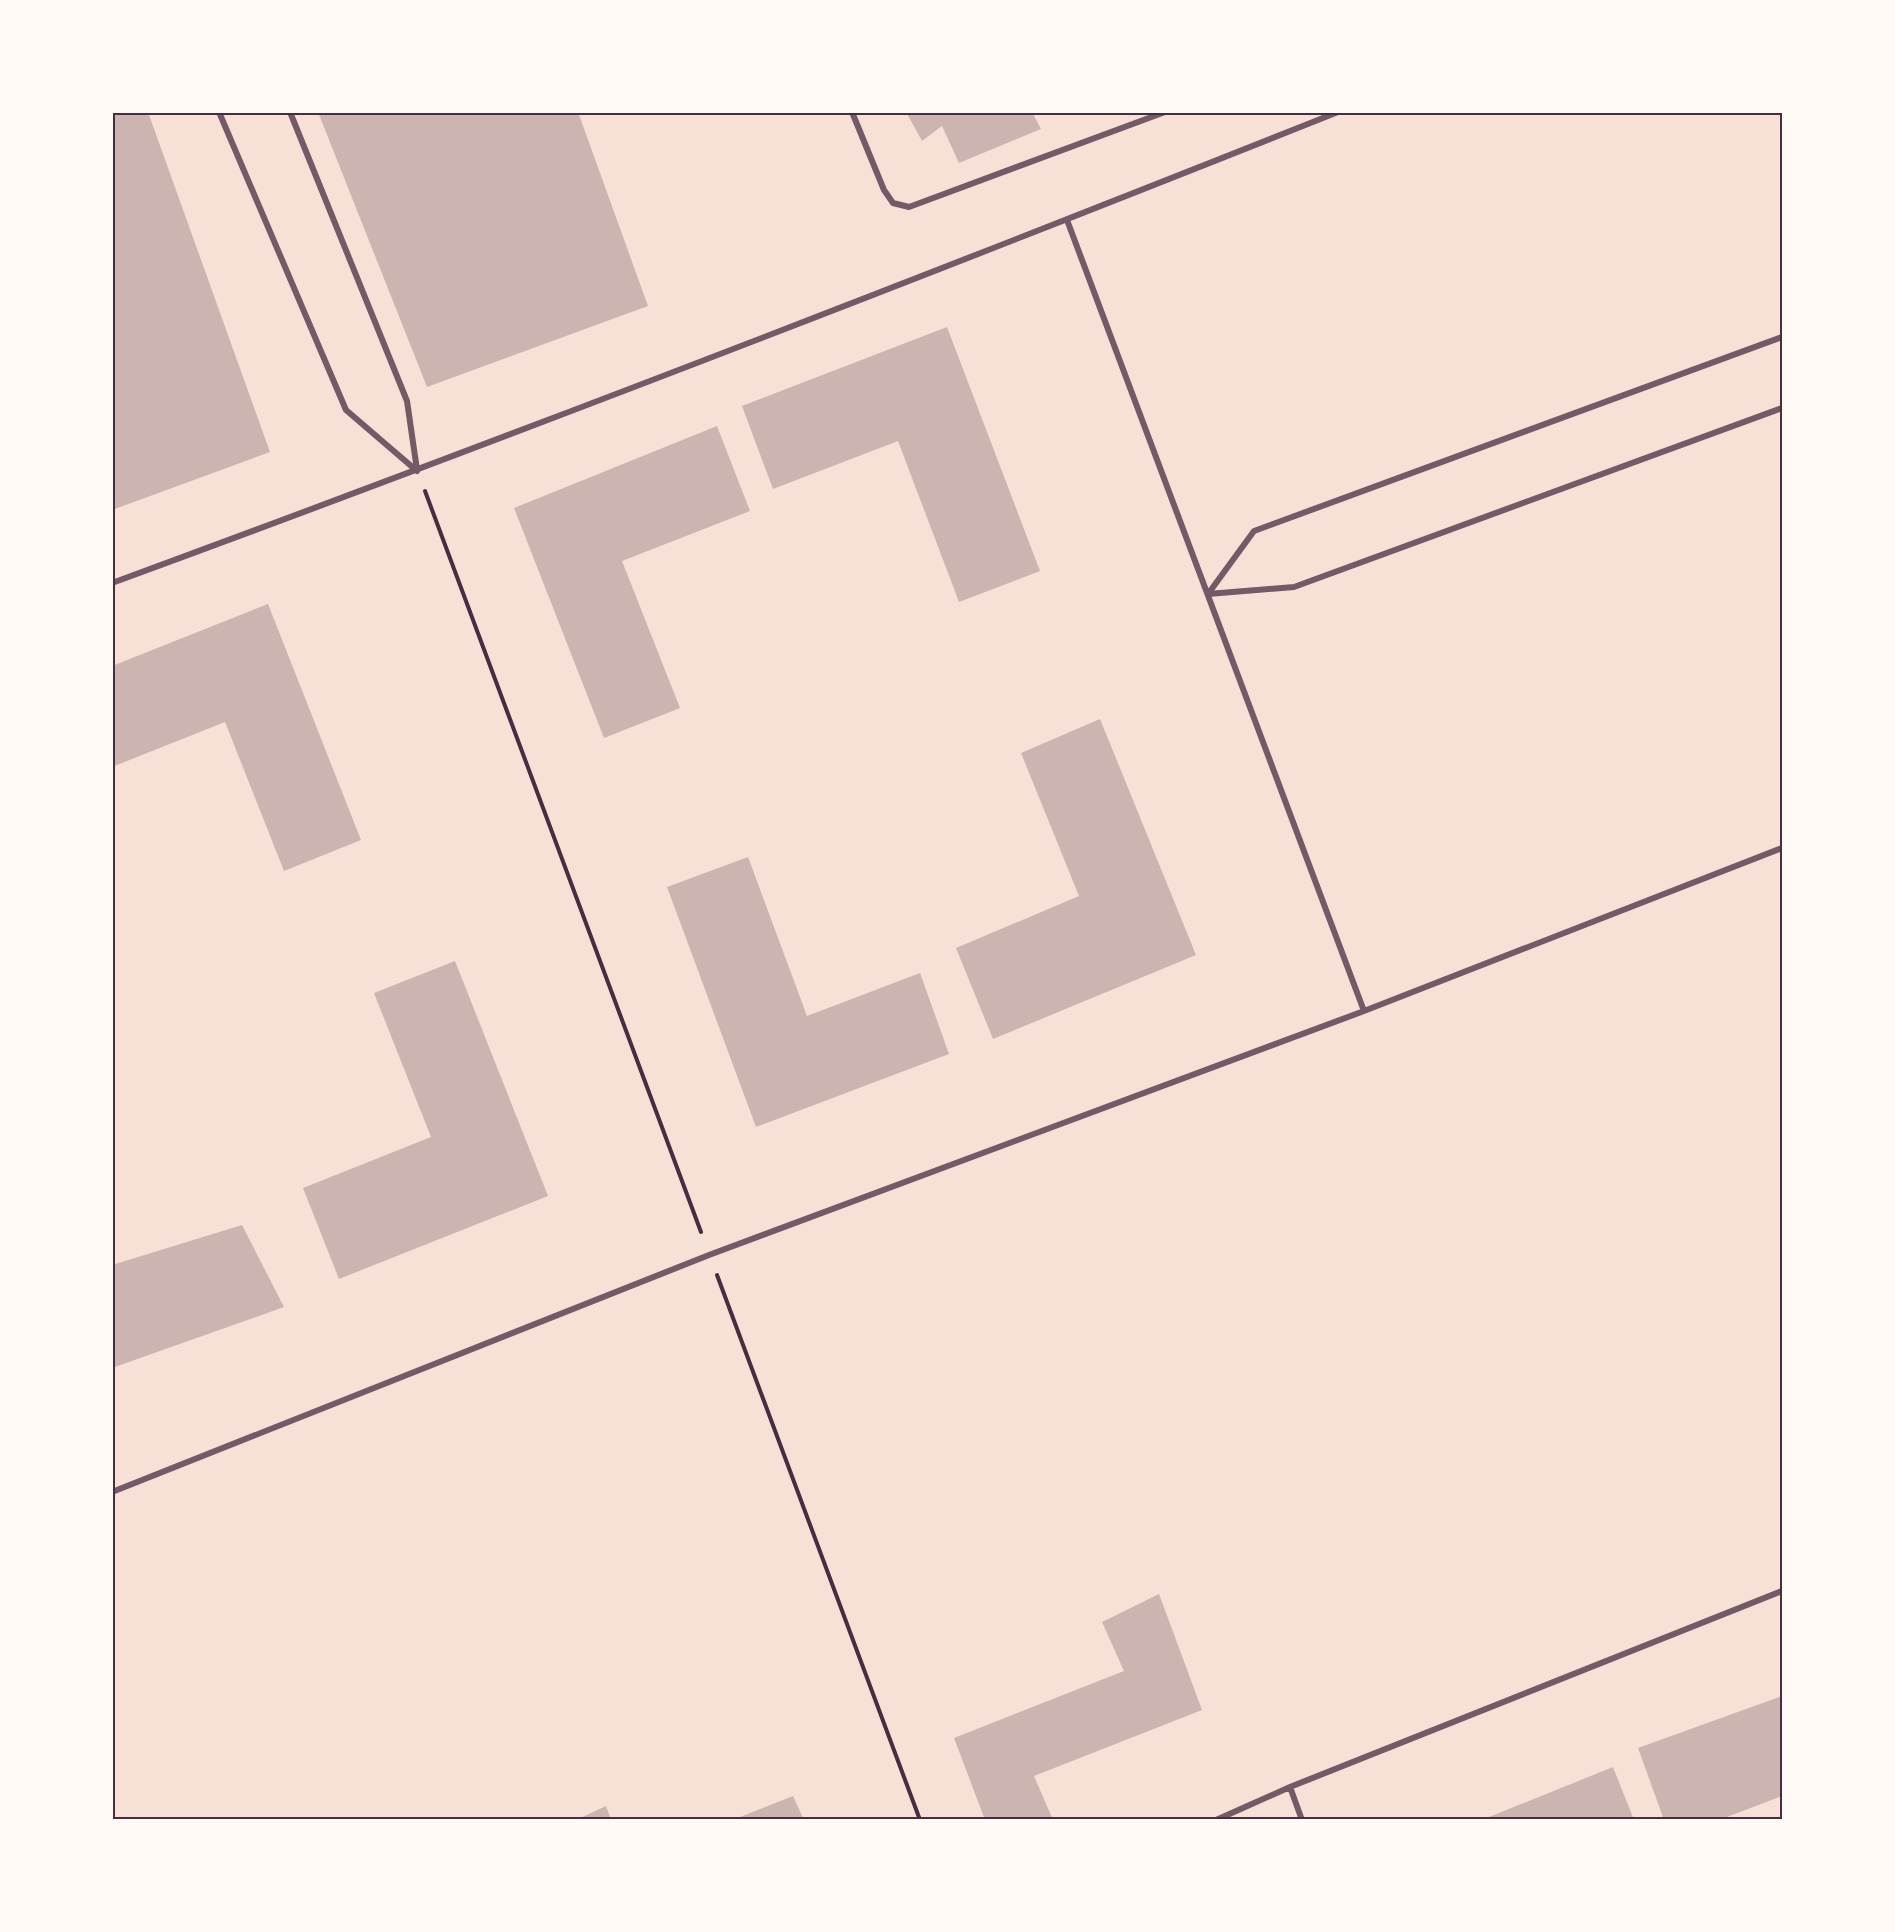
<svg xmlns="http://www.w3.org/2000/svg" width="1895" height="1932" font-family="'Alegreya Sans',sans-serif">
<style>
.building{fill:#ccb4b1}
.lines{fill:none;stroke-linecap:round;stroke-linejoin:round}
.path{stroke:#4a2c40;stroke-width:4}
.minor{stroke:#755966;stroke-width:6}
.neatline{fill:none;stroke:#4a2c40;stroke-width:2}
</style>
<rect width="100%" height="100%" fill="#f7e1d7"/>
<path class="building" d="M112,112H148L270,452L112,510Z
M318,112H578L648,306L427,387Z
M906,112H1032L1041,129L959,163L942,126L922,141Z
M947,327L1040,571L959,602L898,441L773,489L742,406Z
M717,426L750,511L622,561L680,708L604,738L514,508Z
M268,604L361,840L284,871L225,722L112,767V666Z
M1100,719L1196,955L993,1039L956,948L1079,896L1021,753Z
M748,857L807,1016L920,973L949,1054L756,1127L667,887Z
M455,961L548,1196L339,1279L303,1188L431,1137L374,993Z
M242,1225L284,1307L112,1368V1265Z
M1159,1594L1202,1710L1034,1776L1053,1820H985L954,1738L1124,1671L1102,1622Z
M1782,1696V1796L1719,1820H1664L1638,1748Z
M1613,1767L1634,1820H1484V1819Z
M793,1796L804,1820H735V1819Z
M606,1806L611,1820H576Z"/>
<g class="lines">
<path class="path" d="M425,491L701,1232
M717,1275L920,1820"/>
<path class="minor" d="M219,112L346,410L417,471
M290,112L407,401L417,470
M852,112L884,190L893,203L909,207L1165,112
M1067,220L1364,1011
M112,583C523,432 931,274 1338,112
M1208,594L1254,531L1782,337
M1208,594L1294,587L1782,408
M112,1492L709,1255L1364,1011L1782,848
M1290,1787L1302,1820
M1216,1820L1290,1787L1782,1591"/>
</g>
<rect width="1895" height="1932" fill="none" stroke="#fffaf5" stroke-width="228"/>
<rect x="114" y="114" width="1667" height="1704" class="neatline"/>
</svg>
